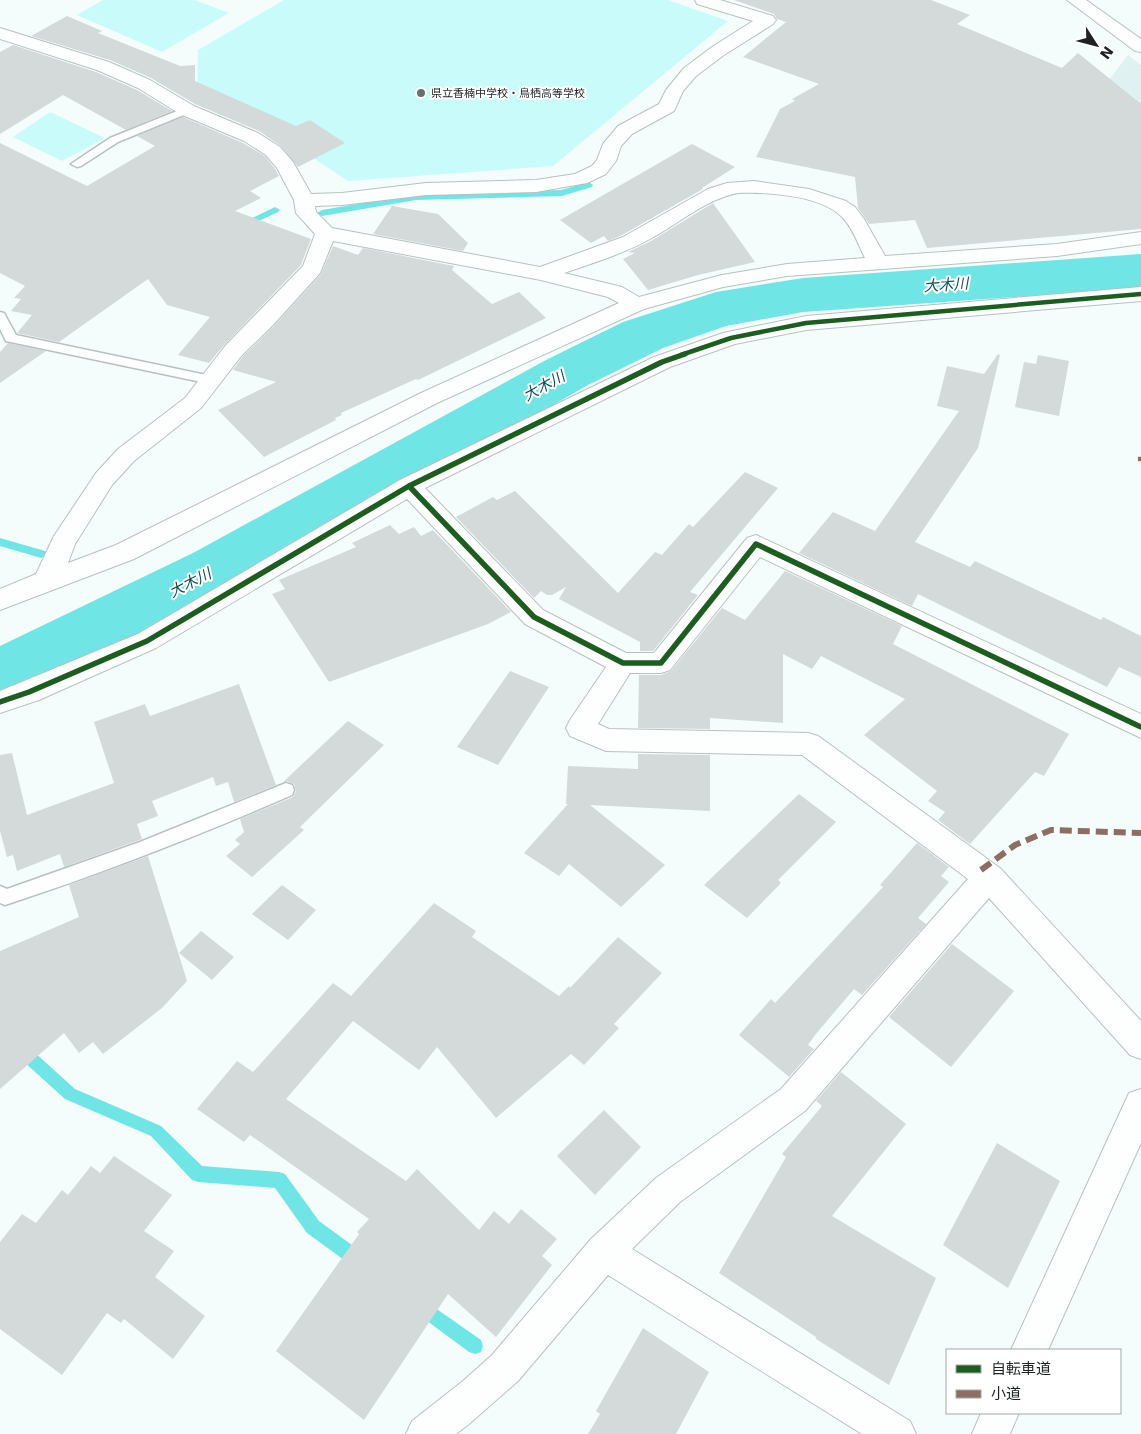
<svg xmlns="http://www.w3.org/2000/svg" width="1141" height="1434" font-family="'DejaVu Sans','Noto Sans JP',sans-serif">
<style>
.built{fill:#dff1f1}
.green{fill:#c9fbfb}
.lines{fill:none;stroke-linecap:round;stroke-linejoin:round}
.stream{fill:#70e5e6;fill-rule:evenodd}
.river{fill:#70e5e6;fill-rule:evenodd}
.building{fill:#d4dada}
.service-casing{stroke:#b9c0c0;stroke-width:3}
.minor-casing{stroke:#b9c0c0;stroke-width:2}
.tertiary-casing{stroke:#b9c0c0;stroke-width:2}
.service{fill:#fdffff;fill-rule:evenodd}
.minor{fill:#fdffff;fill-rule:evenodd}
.tertiary{fill:#fdffff;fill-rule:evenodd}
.quiet-far1{stroke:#8d6e63;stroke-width:4.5;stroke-dasharray:9 4.5;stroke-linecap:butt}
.quiet{stroke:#8d6e63;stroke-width:6;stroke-dasharray:12 6;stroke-linecap:butt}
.cycleway-far1-casing{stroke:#fff;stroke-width:7}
.cycleway-casing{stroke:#fff;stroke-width:9}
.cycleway-far1{stroke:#1b5e20;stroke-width:4.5}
.cycleway{stroke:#1b5e20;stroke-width:5.5}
.poi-dot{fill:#686f6f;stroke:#fff;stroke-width:2}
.labels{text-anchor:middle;stroke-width:4;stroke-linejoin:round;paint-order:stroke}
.far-poi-label{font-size:11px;fill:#1d2323;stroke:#fff;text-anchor:start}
.water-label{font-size:15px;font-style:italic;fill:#0a5051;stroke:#fff}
</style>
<rect width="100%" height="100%" fill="#f4fcfc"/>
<path class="built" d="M1128,55L1141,65V135L1106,84Z"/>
<path class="green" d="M103,0H195L229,13L162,52L77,15Z
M284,0H668L728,21L553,166L348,181L277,134L197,98L198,50Z
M50,112L105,138L62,161L13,137Z"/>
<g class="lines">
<path class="stream" d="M589,182L593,185L592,187L562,196L416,200L322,216L317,213L322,210L416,194L561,190Z
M275,207L280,210L278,212L244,228H238L236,226Z
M0,538L45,551L47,554L41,558L0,546Z
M24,1041L29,1043L33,1051L75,1089L161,1126L202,1166L279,1172L285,1174L319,1221L367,1256L369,1262L367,1268L361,1270L355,1268L307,1233L275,1188L198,1182L192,1180L151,1136L65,1099L23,1061L17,1048L19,1043Z
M421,1298L481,1340L483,1346L481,1352L475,1354L469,1352L415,1312L413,1306L415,1300Z"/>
<path class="river" d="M1141,254V288L803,312L726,326L663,348L586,386L239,587L56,681L0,701V646L193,553L546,360L623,322L716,292L803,278Z"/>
</g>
<path class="building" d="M734,0H931L970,15L957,24L1062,68L1078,53L1141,104V229L927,248L915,220L869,224L858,208L855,177L756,157L780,109L795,101L792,99L819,84L743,57L786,22L777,19L774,14Z
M67,16L102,31L98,33L180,66L195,65V81L296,126L310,120L345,143L298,167L281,146L259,131L195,104L151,78L110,60L31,36Z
M13,45L96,72L137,90L172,111L126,130L63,95L0,134V52Z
M183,117L243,143L265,156L275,169L279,176L250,191L261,198L235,211L311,239L301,265L225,344L209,363L178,355L210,317L167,305L148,279L59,342L17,333L32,315L11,311L21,299L14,298L25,286L0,273V143L87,186L155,146L137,136Z
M692,144L735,167L702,188L703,189L622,235L608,241L604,236L591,243L560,220Z
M713,203L755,262L698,275L648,290L623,259L635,253L628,252L651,241Z
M392,206L438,214L468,243L463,251L373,234Z
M333,246L358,255L363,248L454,266L452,270L492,304L519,292L546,318L418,380L416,379L341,413L342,415L335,418L336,420L264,457L218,410L276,382L233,370L243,356L274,326L321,274Z
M8,343L46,351L0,383V352Z
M998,354L1000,355L978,448L915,542L970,567L975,561L1101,620L1103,617L1141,636V677L1119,667L1107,687L918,594L912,606L799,553L833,512L875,531L959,411L937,406L947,366L984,374Z
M1038,355L1069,361L1059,416L1015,407L1024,362L1036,364Z
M745,472L778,488L690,592L698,595L653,651H640V642L559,599L566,587L552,595H547L541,591L534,598L456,517L493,497L497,500L515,491L618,593L655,552L662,555L689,524L693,527Z
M390,525L399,534L414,527L421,536L433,530L511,612L488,624L329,682L272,594L285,589L279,580L356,547L352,543Z
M785,571L902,626L893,644L1069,734L1044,776L1035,772L970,844L938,820L945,812L928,801L937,791L864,735L905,699L821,656L812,669L783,654V723L710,718V729L638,728L639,675H661L671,671L722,608L745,620Z
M510,671L549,687L498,765L457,747Z
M239,684L276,785L234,802L228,782L216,786L213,777L152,801L158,816L137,824L142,839L64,867L60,854L17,871L13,855L7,857L0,831V755L12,753L27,815L114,783L94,722L145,704L150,716Z
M348,721L384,745L300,827L304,830L252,877L226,856L240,844L235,840L244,832L240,819L293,797L296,791L294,784L287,781L283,782Z
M638,754L710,755V811L590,805L665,865L621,907L569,864L559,876L524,853L568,804H566L568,766L638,769Z
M799,794L836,822L778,880L781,883L747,918L704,885Z
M917,843L949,867L941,876L949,882L918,918L926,924L862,995L854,989L815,1035L808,1045L814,1049L789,1077L739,1035L771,999L775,1003L883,887L880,885Z
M148,856L187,981L162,1008L103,1054L93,1042L79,1053L64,1033L0,1089V951L79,917L69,885Z
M282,885L316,910L288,940L252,914Z
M434,903L476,931L472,937L559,996L569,986L570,988L618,937L662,973L614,1024L619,1028L584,1065L571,1054L496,1118L437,1047L419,1070L353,1021L286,1099L406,1181L417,1169L479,1230L494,1211L509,1224L521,1209L557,1239L542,1256L552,1265L496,1337L448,1294L364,1420L276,1351L359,1234L357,1232L369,1219L250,1135L244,1142L197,1109L237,1061L253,1072L333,983L351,996Z
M201,931L234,957L212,980L179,953Z
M952,944L1014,991L951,1067L889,1017Z
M841,1072L906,1124L832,1216L936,1278L889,1385L816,1339V1337L719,1273L786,1157L782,1154L822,1106L816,1101Z
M604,1110L641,1147L595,1195L557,1156Z
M997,1143L1060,1181L1008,1288L943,1245Z
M114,1156L172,1195L144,1231L174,1251L155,1277L205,1316L173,1359L124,1319L121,1323L107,1313L62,1375L0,1329V1242L22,1214L36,1223L62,1190L68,1195L91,1166L100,1173Z
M643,1328L709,1372L676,1434H588L600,1414L596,1411Z"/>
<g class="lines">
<g class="service-casing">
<path id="service" d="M187,107L191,108L192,110L191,112L118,142L81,166L77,167L71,164L110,138Z
M0,312L4,313L16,335L211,376L216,377L218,380L216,383L211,384L6,341L0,329Z
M286,783L292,785L294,790L292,795C198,836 103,873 5,905L0,903V886L7,889L140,842Z"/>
</g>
<g class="minor-casing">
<path id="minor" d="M695,0H720L773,16L776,20L773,24L724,55L696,76L683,91L674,111L632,134L621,146L616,161L606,174L587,183L536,192L426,195L342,205L315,206L316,212L332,228L540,267L623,237L708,189L727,183L754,181L809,189L846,201L855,207L864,219L885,256L1057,244L1141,232V244L1057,256L787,276L723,287L644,309L437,403L134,559L0,610V589L36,574L54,536L96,473L118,449L185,398L226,345L303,266L315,234L296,213L294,200L277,168L266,155L244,141L180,114L138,88L97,70L0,39V28L109,62L150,80L194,106L258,133L280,147L293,162L311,194L342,193L426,183L536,180L575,174L592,166L597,160L603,144L618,126L659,104L666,90L684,68L712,47L753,21L697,4ZM738,193C767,192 821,195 842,217C853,228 858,244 865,258L787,264L722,275L639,297L622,287L564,273C593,263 623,254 650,239C678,224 706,199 738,193ZM333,241L541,280L608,297L619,303L421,393L116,545L68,563L75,544L112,485L134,461L201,408L242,355L273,325L320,273Z
M1141,287V301L806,330L735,344L670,367L425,488L543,610L626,653H654L747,538L756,535L1141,714V738L760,557L670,670L661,673H630L598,724L609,729L808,733L818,736L1000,868L1141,1021V1059L1130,1055L989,898L805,1111L680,1202L632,1249L910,1421L916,1434H862L608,1275L518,1381L469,1424L456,1434H406L412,1421L463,1381L492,1355L591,1239L656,1178L781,1089L968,879L802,755L606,751L570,736L566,728L570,720L606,667L525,624L407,499L156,648L39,700L0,713V691L138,634L400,480L654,357L723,333L806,316Z
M1141,1089V1143L1048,1350H1011L1129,1093Z
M981,1413H1019L1010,1434H972Z"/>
</g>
<g class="tertiary-casing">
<path id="tertiary" d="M1067,0H1086L1141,39V52L1135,51Z"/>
</g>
<use href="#service" class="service"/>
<use href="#minor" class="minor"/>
<use href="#tertiary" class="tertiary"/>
<path class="quiet-far1" d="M1138,459H1141"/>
<path class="quiet" d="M981,870L1015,845L1051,830L1141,833"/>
<g class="cycleway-far1-casing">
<path id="cycleway-far1" d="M681,355L731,338L806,323L1141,294"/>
</g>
<g class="cycleway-casing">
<path id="cycleway" d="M409,486L534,617L623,663H661L756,544L1141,727
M0,702L29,692L147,641L409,486L662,362L685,354"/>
</g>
<use href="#cycleway-far1" class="cycleway-far1"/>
<use href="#cycleway" class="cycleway"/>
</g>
<circle class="poi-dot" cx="421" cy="93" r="5"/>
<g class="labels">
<g class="far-poi-label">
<text x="431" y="97">県立香楠中学校・鳥栖高等学校</text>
</g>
<g class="water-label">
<text transform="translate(946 285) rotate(-4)" y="5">大木川</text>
<text transform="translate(544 386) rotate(-29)" y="5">大木川</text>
<text transform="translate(190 583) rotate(-27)" y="5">大木川</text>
</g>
</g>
<rect x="946" y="1349" width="175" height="65" fill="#ffffff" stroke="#a5a7a7"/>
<rect x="956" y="1365" width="25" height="8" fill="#1b5e20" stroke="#a5a7a7"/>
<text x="991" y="1374" font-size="15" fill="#1d2323">自転車道</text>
<rect x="956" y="1390" width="25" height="8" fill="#8d6e63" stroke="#a5a7a7"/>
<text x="991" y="1399" font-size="15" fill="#1d2323">小道</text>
<g transform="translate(1096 45) rotate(126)" stroke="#ffffff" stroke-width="4" paint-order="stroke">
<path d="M0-4L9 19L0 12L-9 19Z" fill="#1d2323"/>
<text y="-8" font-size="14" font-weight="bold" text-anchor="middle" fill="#1d2323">N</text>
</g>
</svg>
